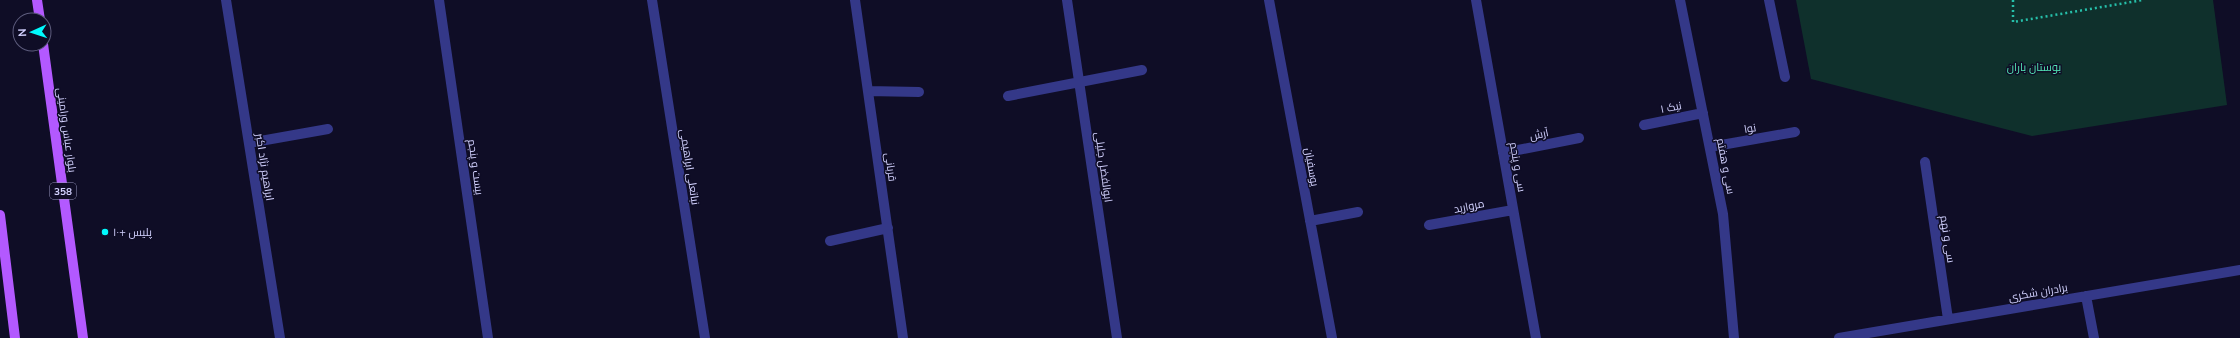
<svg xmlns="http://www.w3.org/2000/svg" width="2240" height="338" font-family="'Nunito Sans',Cairo,sans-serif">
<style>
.green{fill:#0f302c}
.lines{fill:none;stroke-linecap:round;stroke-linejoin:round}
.path{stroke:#26bfa9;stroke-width:2.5;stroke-dasharray:2 3;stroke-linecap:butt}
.minor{stroke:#343888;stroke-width:10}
.major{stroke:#b359ff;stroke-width:10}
.poi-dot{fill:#00f9fd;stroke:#0f0d26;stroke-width:1.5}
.labels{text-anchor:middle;stroke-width:3;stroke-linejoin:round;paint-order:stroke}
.shield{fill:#0f0d26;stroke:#9897be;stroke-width:1}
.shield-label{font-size:10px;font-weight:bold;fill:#d3d2ff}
.park-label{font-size:11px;fill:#54e8b7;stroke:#0f0d26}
.street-label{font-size:11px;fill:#d3d2ff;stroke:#0f0d26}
.poi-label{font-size:11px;fill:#d3d2ff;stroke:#0f0d26;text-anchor:start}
</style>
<rect width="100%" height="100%" fill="#0f0d26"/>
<path class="green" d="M1796,0H2213L2227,105L2032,136L1811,79Z"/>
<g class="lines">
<path class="path" d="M2013,0V22L2143,0"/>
<path class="minor" d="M226,0L280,338
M439,0L488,338
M652,0L705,338
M855,0L903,338
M1067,0L1117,338
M1269,0L1332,338
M1476,0L1536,338
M1680,0L1723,214L1734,338
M1769,0L1785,77
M868,91L919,92
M1008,96L1142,70
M1644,125L1703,113
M249,143L328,129
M1710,147L1795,132
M1503,153L1579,138
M1925,162L1948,319
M1310,221L1358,212
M1429,225L1513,210
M830,241L888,228
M2086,296L2094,338
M1839,338L2240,270"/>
<path class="major" d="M37,0L40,20
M43,44L83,338
M0,215L15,338"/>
</g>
<circle class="poi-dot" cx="105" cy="232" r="4"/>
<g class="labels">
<rect class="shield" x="50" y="183" width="26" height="16" rx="3"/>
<g class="shield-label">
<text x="63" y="195">358</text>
</g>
<g class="park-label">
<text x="2034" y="71">بوستان باران</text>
</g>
<g class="street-label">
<text transform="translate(1671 107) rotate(-11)" y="4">نیک ۱</text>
<text transform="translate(1750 128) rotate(-10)" y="4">نوا</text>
<text transform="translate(67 130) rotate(82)" y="4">بلوار عباس ورامینی</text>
<text transform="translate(1539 134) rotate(-12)" y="4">آرش</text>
<text transform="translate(1726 166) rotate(79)" y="4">سی و هفتم</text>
<text transform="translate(265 167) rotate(81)" y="4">ابراهیم نژاد اکبر</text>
<text transform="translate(476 167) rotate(82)" y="4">بیست و پنجم</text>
<text transform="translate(690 167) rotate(81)" y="4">نباتعلی ابراهیمی</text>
<text transform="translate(891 167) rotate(82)" y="4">قربانی</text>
<text transform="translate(1104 167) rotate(82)" y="4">ابوالفضل جلیلی</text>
<text transform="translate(1312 167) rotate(80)" y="4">یوسفیان</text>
<text transform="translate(1518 167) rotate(80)" y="4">سی و پنجم</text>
<text transform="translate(1469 206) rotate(-11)" y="4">مروارید</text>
<text transform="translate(1948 239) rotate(81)" y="4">سی و نهم</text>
<text transform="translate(2038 292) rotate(-10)" y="4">برادران شکری</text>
</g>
<g class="poi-label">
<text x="113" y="236">پلیس +۱۰</text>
</g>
</g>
<g transform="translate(32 32) rotate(267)"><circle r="19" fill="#0f0d26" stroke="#5d5c7d"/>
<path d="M0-3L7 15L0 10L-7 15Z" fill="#00f9fd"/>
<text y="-6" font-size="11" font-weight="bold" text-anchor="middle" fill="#d3d2ff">N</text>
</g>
</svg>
